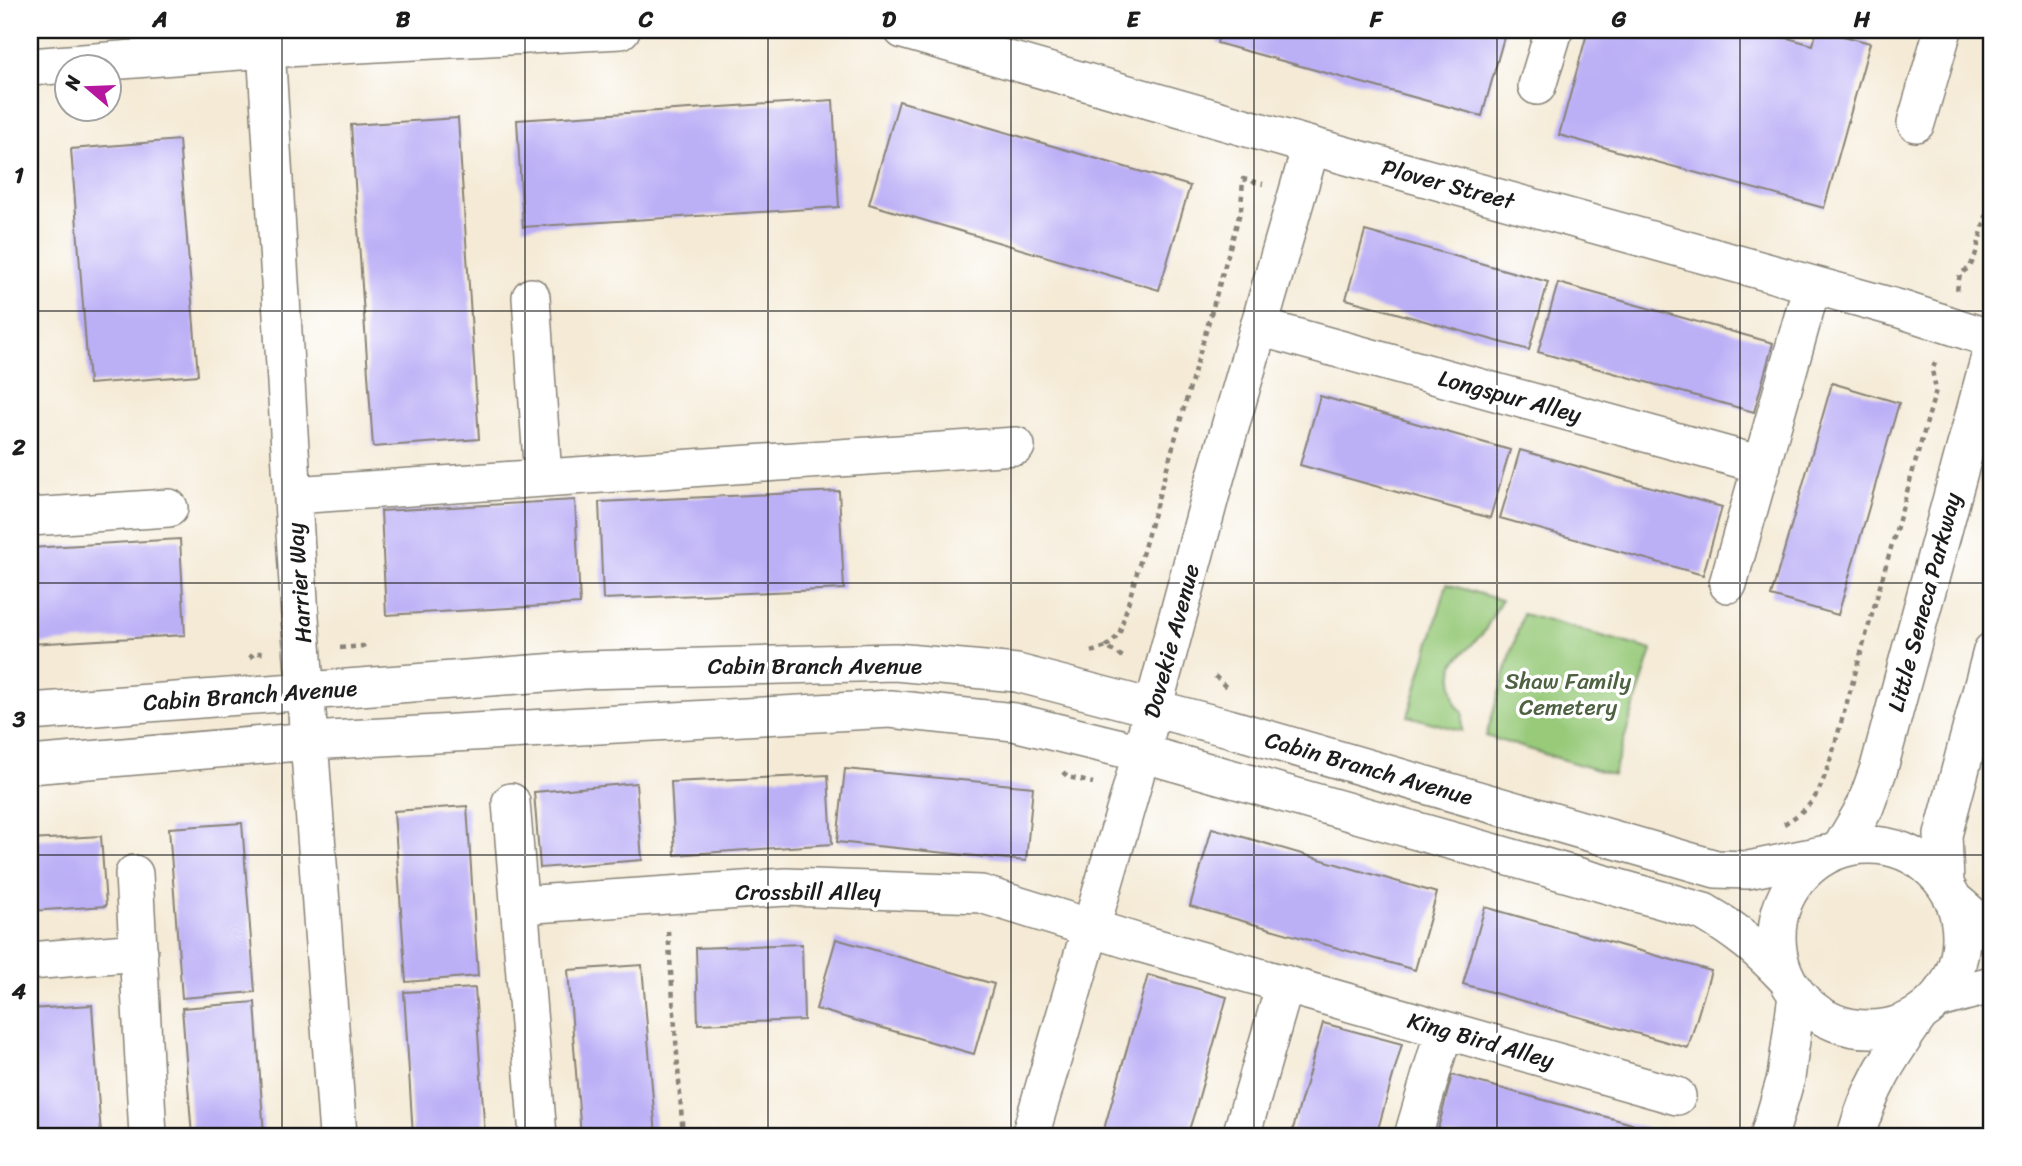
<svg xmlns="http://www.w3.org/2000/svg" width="2022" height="1166" font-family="Sriracha,sans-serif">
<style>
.green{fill:#98ca7a;stroke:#5a734b;stroke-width:2}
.building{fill:#bbaff6}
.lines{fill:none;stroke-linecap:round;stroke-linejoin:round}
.minor-casing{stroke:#888378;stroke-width:40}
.path{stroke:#888378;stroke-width:4.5;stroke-dasharray:5 5;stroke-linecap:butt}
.minor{stroke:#fff;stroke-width:37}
.grid{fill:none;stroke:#1c1c1c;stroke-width:2;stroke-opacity:0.55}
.labels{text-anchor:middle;stroke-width:7;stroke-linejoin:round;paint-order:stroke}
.street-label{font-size:23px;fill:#1c1c1c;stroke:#fff}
.park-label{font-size:23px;fill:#4e6242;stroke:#fff}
.neatline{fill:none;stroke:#1c1c1c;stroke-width:2.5}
.grid-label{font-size:23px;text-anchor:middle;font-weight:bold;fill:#1c1c1c}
</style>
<rect width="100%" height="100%" fill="#fff"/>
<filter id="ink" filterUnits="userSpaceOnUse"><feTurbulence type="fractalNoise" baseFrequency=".0143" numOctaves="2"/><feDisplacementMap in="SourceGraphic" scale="14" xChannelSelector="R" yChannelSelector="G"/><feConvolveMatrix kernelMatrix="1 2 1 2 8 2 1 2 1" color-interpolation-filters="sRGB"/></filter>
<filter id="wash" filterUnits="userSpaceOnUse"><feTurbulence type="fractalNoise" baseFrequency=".00686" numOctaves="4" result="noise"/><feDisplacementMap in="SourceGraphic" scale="28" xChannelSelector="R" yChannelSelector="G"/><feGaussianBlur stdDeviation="1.57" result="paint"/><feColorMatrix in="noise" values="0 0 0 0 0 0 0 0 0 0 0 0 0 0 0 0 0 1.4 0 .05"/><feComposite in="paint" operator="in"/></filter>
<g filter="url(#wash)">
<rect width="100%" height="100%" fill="#f4ead5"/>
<path class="green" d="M1447,584L1501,600L1484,632L1454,663L1452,685L1456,705L1463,712L1462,731L1408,716Z
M1523,614L1652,650L1613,775L1486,736Z"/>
<g id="blocks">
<path class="building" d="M1220,30H1506L1482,116L1217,43Z
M1588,30H1758L1813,45L1817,30H1821L1870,43L1824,208L1559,135Z
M833,100L839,207L523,227L517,120Z
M899,101L1190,186L1159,290L869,204Z
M458,118L479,439L373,447L351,125Z
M179,140L198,375L89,384L71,149Z
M1365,231L1548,282L1529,350L1346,299Z
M1558,283L1773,343L1754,412L1538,352Z
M1832,383L1899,403L1838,615L1771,596Z
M1320,396L1510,450L1490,518L1300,465Z
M1520,450L1722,507L1703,575L1500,518Z
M839,491L844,589L603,599L599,502Z
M575,500L580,604L386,615L381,511Z
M180,539L185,635L30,644V548Z
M845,769L1033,787L1026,861L837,842Z
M828,775L832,844L675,855L671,782Z
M636,783L642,860L540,868L534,792Z
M467,806L478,976L406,982L394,811Z
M242,823L255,992L182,998L169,828Z
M1212,828L1437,893L1415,970L1190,906Z
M101,836L106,906L30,911V840Z
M1485,907L1711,971L1688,1048L1463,984Z
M836,939L994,984L974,1054L816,1009Z
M802,944L804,1020L698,1024L696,948Z
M642,965L656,1136H581L568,970Z
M1148,975L1227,997L1195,1111L1187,1136H1102Z
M475,988L485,1136H413L404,992Z
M255,1002L264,1136H192L182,1008Z
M92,1005L101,1136H30V1009Z
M1323,1023L1402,1044L1376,1136H1291Z
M1452,1075L1625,1122L1671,1136H1436Z"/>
</g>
</g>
<g filter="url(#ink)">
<use href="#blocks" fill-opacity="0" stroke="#888378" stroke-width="2"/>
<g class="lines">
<g class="minor-casing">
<path id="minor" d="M265,30L300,617L338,1136
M903,30L1311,146L1900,309L1992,339
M30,67L266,49L621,30
M1537,86L1554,30
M1916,123L1943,30
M531,297L543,478
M1259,327L1762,465
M293,495L1016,446
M30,517L169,508
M1728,584L1812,285
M30,712L584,670L895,662L1017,673L1229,728L1716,869L1748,870L1826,854
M30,765L310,741L890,709L1014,722L1141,753L1704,912C1738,932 1759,949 1786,978
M511,802L538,1136
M1777 937a92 92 0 1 1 184 0a92 92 0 1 1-184 0Z
M1841,848L1865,807L1879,768L1992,349
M134,874L148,1136
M1945,883L1943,835L1992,651
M1955,901L1992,933
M520,905L786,887L981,894L1136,942L1677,1096
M30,961L139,952
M1936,1000L1987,986L1992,987
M1030,1136L1130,794L1213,486L1311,146
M1241,1136L1285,984
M1413,1136L1444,1030
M1769,1136L1786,1078L1797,995
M1856,1136C1870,1085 1890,1057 1919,1015"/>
</g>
<path class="path" d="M1957,290L1960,274L1970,267L1975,256L1992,195
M1106,647L1119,635L1241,209L1243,179L1263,184
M340,648L363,646L365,650
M1091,652L1106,647L1125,658
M250,658L254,653H267
M1215,676L1227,688
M1063,772L1068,777L1093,783
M1784,824C1817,804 1819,792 1831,758L1936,390L1932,370L1937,359
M668,931L683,1136"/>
<use href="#minor" class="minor"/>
</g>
</g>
<path class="grid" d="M282,30V1136M525,30V1136M768,30V1136M1011,30V1136M1254,30V1136M1497,30V1136M1740,30V1136M30,311H1992M30,583H1992M30,855H1992"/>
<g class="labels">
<g class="street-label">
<text transform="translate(1448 184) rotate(15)" y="8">Plover Street</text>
<text transform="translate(1510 396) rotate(15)" y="8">Longspur Alley</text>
<text transform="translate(299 583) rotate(-94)" y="8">Harrier Way</text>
<text transform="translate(1924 602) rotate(-75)" y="8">Little Seneca Parkway</text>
<text transform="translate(1171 641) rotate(-75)" y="8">Dovekie Avenue</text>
<text x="815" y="674">Cabin Branch Avenue</text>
<text transform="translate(250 695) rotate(-4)" y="8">Cabin Branch Avenue</text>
<text transform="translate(1369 768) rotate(16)" y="8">Cabin Branch Avenue</text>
<text x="808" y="900">Crossbill Alley</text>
<text transform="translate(1481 1040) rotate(16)" y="8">King Bird Alley</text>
</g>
<g class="park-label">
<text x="1568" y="689">Shaw Family<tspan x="1568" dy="26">Cemetery</tspan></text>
</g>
</g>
<rect width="2022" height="1166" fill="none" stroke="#fff" stroke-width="77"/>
<g transform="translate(88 88) rotate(289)"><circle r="33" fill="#ffffff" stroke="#a4a4a4" stroke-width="2"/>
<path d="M0-5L12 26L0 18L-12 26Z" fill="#b5179e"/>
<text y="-10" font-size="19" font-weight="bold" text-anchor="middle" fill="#1c1c1c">N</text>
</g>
<rect x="38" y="38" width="1945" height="1090" class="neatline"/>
<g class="grid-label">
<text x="160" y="27">A</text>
<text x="403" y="27">B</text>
<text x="646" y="27">C</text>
<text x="889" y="27">D</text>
<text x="1133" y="27">E</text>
<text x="1376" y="27">F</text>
<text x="1619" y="27">G</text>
<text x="1862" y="27">H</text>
<text x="19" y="183">1</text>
<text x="19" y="455">2</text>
<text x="19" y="727">3</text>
<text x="19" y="999">4</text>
</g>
</svg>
